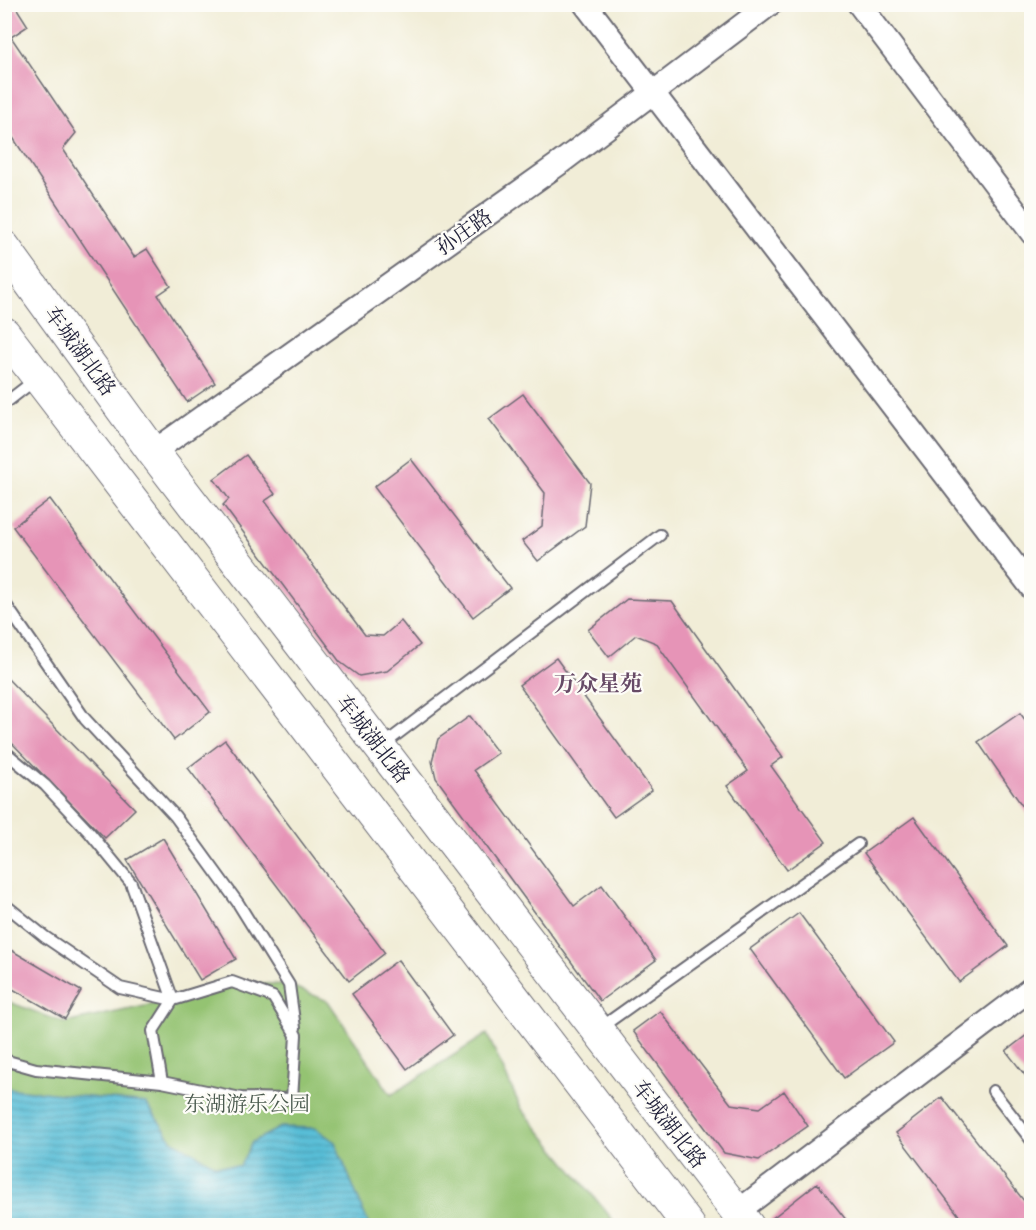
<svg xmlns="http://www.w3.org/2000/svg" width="1036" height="1230" font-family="Alegreya,'Noto Serif SC',serif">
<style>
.green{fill:#94c372;stroke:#5b7256;stroke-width:1.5}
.water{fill:url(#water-rules);stroke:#3e7089;stroke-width:1.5}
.building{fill:#e694b7}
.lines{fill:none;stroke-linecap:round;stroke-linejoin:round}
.service-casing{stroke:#6a6972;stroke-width:14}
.minor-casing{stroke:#6a6972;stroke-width:26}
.secondary-casing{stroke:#6a6972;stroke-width:34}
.service{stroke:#fff;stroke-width:10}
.minor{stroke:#fff;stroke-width:22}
.secondary{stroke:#fff;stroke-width:32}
.labels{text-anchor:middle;stroke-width:4.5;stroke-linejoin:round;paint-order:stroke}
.street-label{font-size:21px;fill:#22223b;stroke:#fdfcf7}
.park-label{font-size:21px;fill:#4a5a4e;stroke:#fdfcf7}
.neighbourhood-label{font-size:22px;font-weight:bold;fill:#674a66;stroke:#fdfcf7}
</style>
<defs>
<pattern id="water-rules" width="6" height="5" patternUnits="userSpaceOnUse" patternTransform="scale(1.5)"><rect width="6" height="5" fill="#59bed7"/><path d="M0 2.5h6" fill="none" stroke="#499ab0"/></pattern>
</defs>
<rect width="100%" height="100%" fill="#fdfcf7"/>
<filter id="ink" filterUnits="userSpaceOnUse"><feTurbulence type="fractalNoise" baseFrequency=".0167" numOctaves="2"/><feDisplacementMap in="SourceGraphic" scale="12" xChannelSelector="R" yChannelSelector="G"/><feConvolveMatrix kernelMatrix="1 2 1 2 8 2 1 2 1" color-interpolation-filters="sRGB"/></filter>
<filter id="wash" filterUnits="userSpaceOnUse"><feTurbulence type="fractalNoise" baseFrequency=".008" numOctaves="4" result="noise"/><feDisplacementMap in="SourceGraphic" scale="24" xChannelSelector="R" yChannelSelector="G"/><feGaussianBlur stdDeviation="1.35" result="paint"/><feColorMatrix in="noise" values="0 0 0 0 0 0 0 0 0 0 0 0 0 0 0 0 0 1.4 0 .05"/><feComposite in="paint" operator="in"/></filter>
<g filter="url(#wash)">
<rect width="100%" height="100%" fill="#f1edd7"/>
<path class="green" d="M232,982L289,985L328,1001L391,1095L487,1034L521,1108L617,1225H5L4,1000L65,1023L173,1000Z"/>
<path class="water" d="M5,1088L146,1103L172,1140L215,1165L240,1166L252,1142L281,1127L315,1128L335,1142L369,1225H5Z"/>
<g id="blocks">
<path class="building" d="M4,4H14L28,26L11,37L76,133L63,149L134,257L147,249L171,286L158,295L215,383L187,402L4,124Z
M523,394L590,483L585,526L538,561L522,541L542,526L545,493L489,419Z
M246,455L275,494L265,501L365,635L383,636L401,621L420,645L387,671L359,676L340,662L223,505L229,499L214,479Z
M411,459L510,588L473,617L374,487Z
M50,499L210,712L174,740L13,527Z
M627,599L672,601L783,757L771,766L826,842L787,870L727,786L748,771L656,643L636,635L609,657L588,630Z
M556,658L652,790L614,817L519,685Z
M4,675L135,809L105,838L4,735Z
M1020,713L1032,729V820L978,742Z
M470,716L498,753L474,770L574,906L602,885L656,960L600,1001L436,778L432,761L438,739Z
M225,740L385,953L349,981L188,768Z
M914,817L1008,946L959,982L864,853Z
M163,838L236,959L200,980L127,860Z
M799,913L894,1042L844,1078L750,949Z
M4,946L81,991L65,1019L4,984Z
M398,960L453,1035L407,1069L352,994Z
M660,1011L731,1104L760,1108L784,1091L808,1126L759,1160L724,1153L633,1031Z
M1032,1031V1084L1006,1051Z
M942,1097L1032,1211V1226H967L896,1133Z
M817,1183L851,1226H774L770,1220Z"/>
</g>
</g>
<g filter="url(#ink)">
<use href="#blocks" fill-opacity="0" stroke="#6a6972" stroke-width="1.5"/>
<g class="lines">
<g class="service-casing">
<path id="service" d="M4,404L35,380
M4,602L85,719L175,816L238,903L289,985L295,1028
M383,745L660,535
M4,751L45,785L90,833L131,883L173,1000
M4,904L45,937L120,988L173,1000L232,982L273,997L296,1035L292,1099L241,1098L162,1082L36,1069L4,1060
M600,1028L858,844
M162,1082L153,1031L173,1000
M993,1091L1032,1141"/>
</g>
<g class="minor-casing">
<path id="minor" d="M585,4L1032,588
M859,4L1032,233
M153,452L560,163L770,4
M737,1212L1032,988"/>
</g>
<g class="secondary-casing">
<path id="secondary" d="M4,247L153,452L748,1226
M4,333L689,1226"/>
</g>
<use href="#service" class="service"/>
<use href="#minor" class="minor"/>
<use href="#secondary" class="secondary"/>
</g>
</g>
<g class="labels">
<g class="street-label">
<text transform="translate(464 232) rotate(-35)" y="7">孙庄路</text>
<text transform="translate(80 351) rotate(54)" y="7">车城湖北路</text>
<text transform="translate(373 739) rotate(52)" y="7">车城湖北路</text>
<text transform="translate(669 1124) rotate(52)" y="7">车城湖北路</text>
</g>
<g class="park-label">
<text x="247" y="1111">东湖游乐公园</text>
</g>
<g class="neighbourhood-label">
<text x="598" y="691">万众星苑</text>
</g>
</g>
<rect width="1036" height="1230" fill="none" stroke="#fdfcf7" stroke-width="24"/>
</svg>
